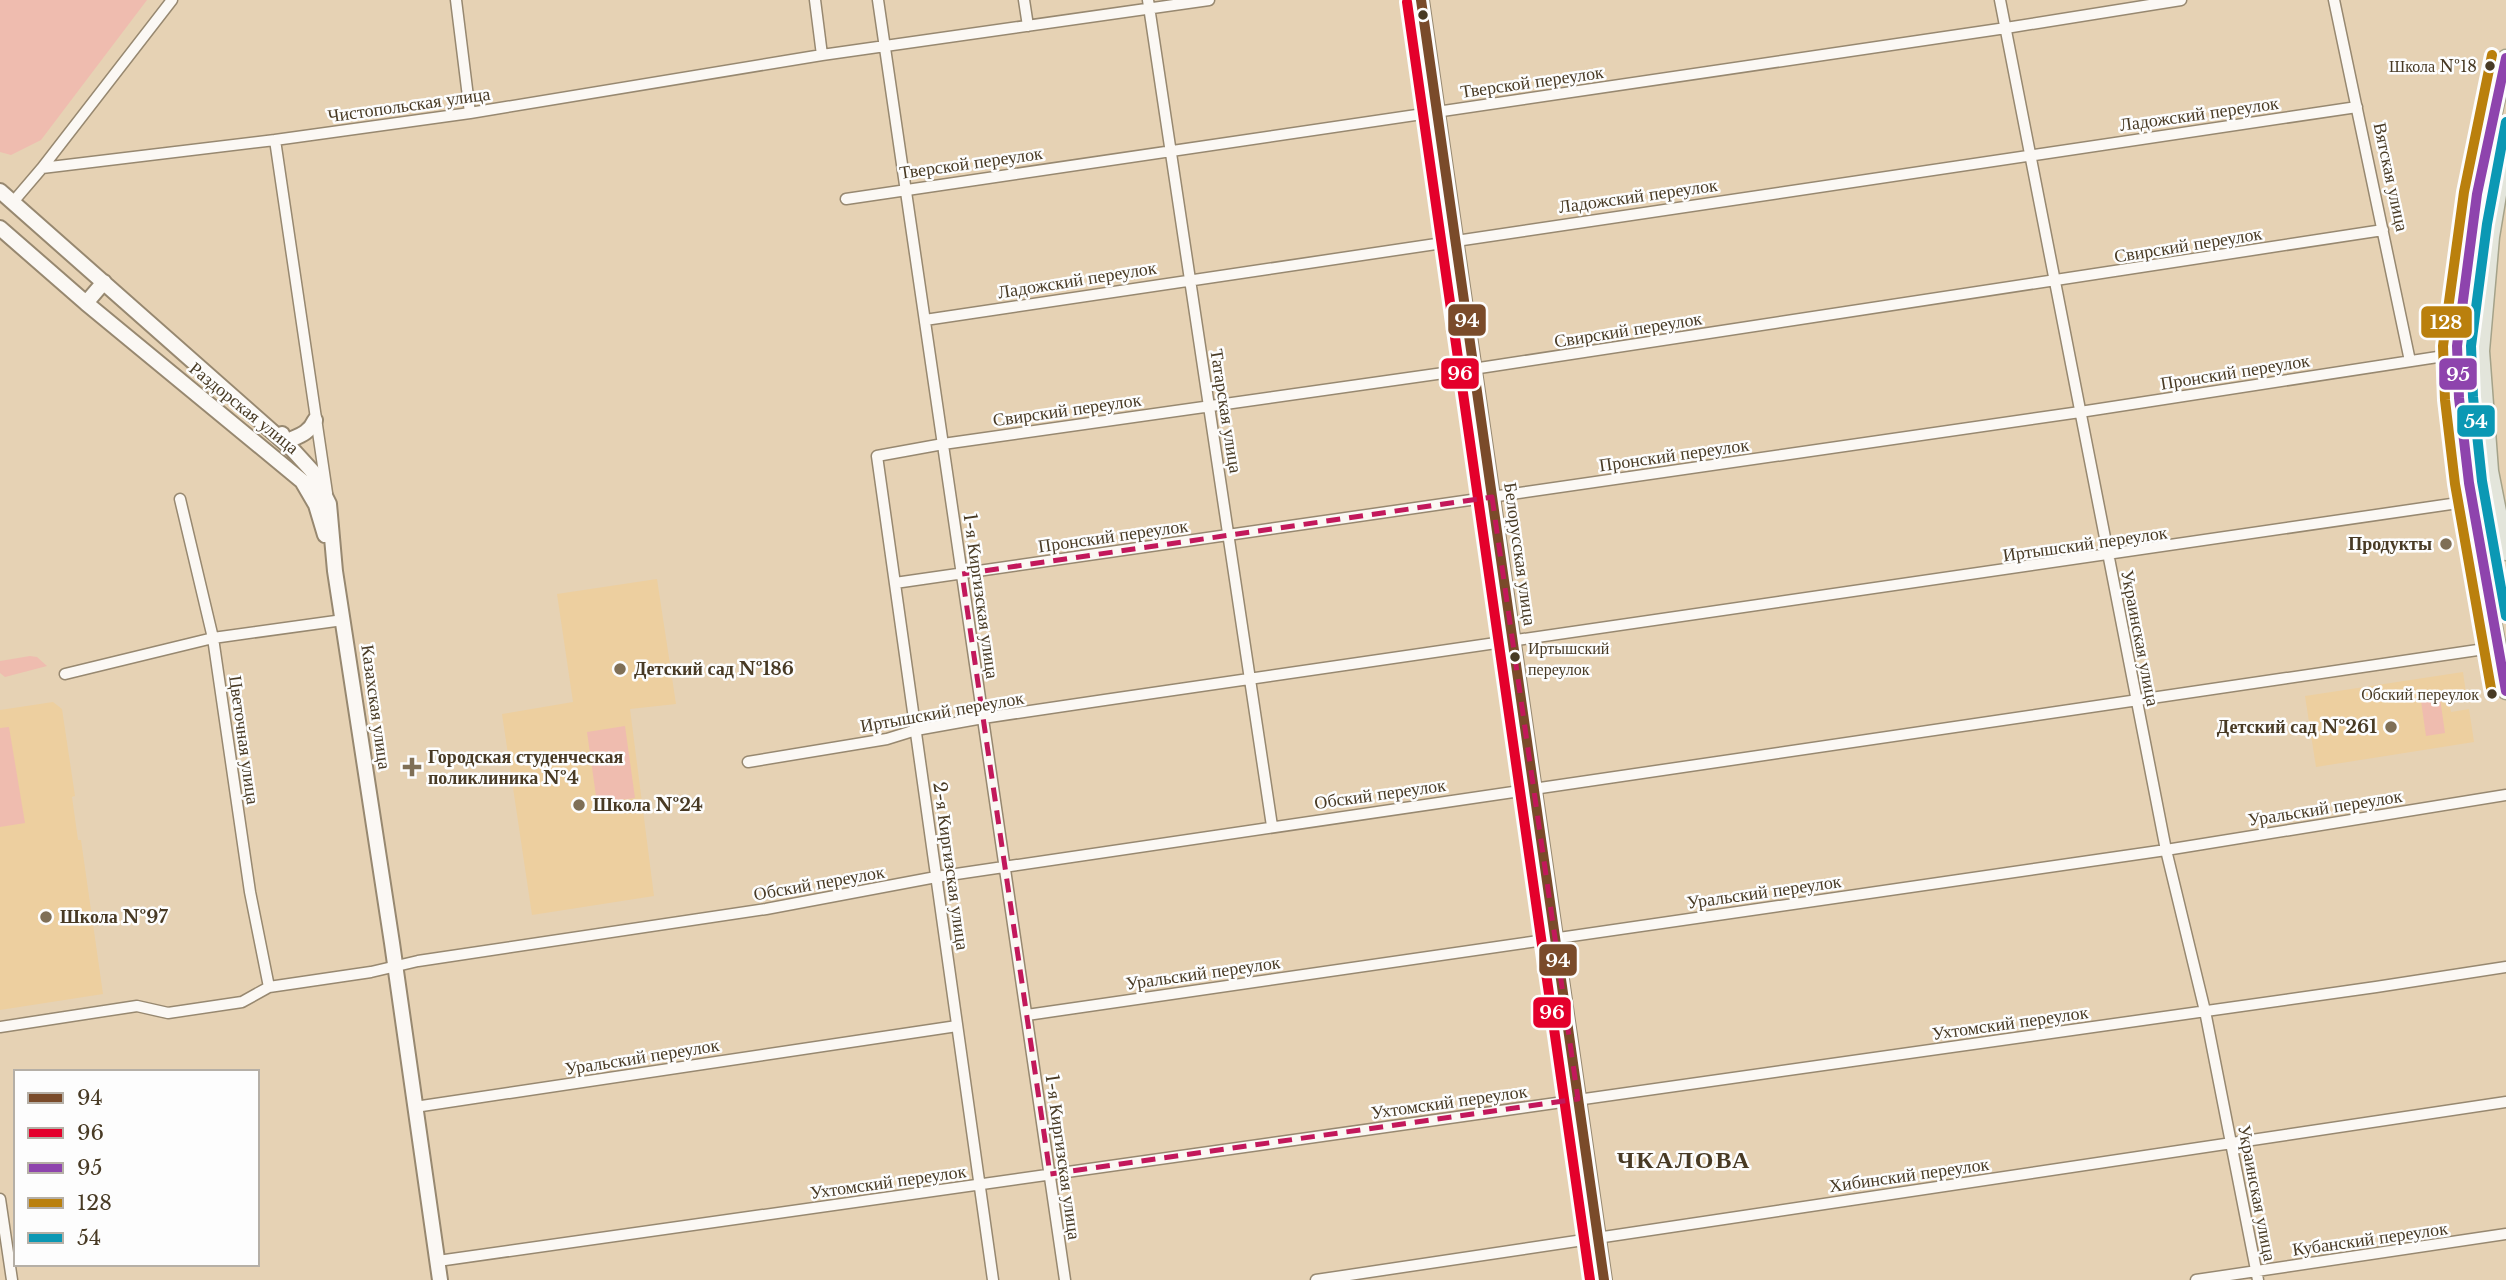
<svg xmlns="http://www.w3.org/2000/svg" width="2506" height="1280" font-family="'Libre Baskerville',serif">
<style>
.built{fill:#edcf9f}
.green{fill:#efbcaf}
.lines{fill:none;stroke-linecap:round;stroke-linejoin:round}
.minor-casing{stroke:#978870;stroke-width:13}
.secondary-casing{stroke:#978870;stroke-width:18}
.primary-casing{stroke:#a4a289;stroke-width:19}
.minor{stroke:#fbf8f4;stroke-width:10}
.secondary{stroke:#fbf8f4;stroke-width:14}
.primary{stroke:#e3e5db;stroke-width:16}
.bus-1-casing{stroke:#fdfdfd;stroke-width:16}
.bus-2-casing{stroke:#fdfdfd;stroke-width:16}
.bus-3-casing{stroke:#fdfdfd;stroke-width:16}
.bus-4-casing{stroke:#fdfdfd;stroke-width:16}
.bus-5-casing{stroke:#fdfdfd;stroke-width:16}
.bus-1{stroke:#7a4b2a;stroke-width:10}
.bus-2{stroke:#e4002b;stroke-width:10}
.bus-3{stroke:#8e44ad;stroke-width:10}
.bus-4{stroke:#ba800d;stroke-width:10}
.bus-5{stroke:#0b98b4;stroke-width:10}
.marked{fill:none;stroke:#c2185b;stroke-width:5;stroke-dasharray:14 9;stroke-linejoin:round}
.bus-dot{fill:#483a24;stroke:#fdfdfd;stroke-width:2.5}
.poi-dot{fill:#7f6f56;stroke:#fdfdfd;stroke-width:2.5}
.labels{text-anchor:middle;stroke-width:5;stroke-linejoin:round;paint-order:stroke}
.bus-label{font-size:16px;fill:#483a24;stroke:#fdfdfd;text-anchor:end}
.street-label{font-size:18px;fill:#483a24;stroke:#fdfdfd}
.poi-label{font-size:18px;font-weight:bold;fill:#483a24;stroke:#fdfdfd;text-anchor:start}
.district-label{font-size:24px;font-weight:bold;letter-spacing:2px;fill:#483a24;stroke:#fdfdfd}
.line-badge{stroke:#fdfdfd;stroke-width:2.5}
.badge-label{font-size:19px;text-anchor:middle;font-weight:bold;fill:#fff}
</style>
<rect width="100%" height="100%" fill="#e6d2b4"/>
<path class="built" d="M657,579L676,704L630,709L654,896L532,915L502,714L573,702L557,594Z
M2463,672L2466,693L2448,697L2451,712L2469,709L2474,742L2316,767L2305,696Z
M53,702L62,709L75,796L72,797L78,840H81L103,994L0,1010V710Z"/>
<path class="green" d="M0,0H147L41,140L11,155L0,152Z
M30,656L37,657L47,666L5,677L0,673V661Z
M2439,691L2445,733L2426,736L2420,694Z
M625,726L635,798L597,803L587,732Z
M9,727L25,823L0,827V728Z"/>
<g class="lines">
<g class="minor-casing">
<path id="minor" d="M456,0L470,113
M815,0L822,55
M878,0L1065,1280
M1024,0L1028,26
M1148,0L1272,826
M2000,0L2166,850L2205,1011L2258,1280
M2334,0L2410,361
M275,140L327,493
M42,168L172,0
M846,199L2006,28L2181,0
M13,202L42,168L275,140L470,113L822,55L1209,0
M925,320L2357,107
M180,499L213,638L250,892L269,987
M895,583L2080,412L2457,354
M65,674L213,638L343,620
M748,762L887,739L916,730L983,718C1479,644 1976,577 2472,501
M1027,1015L2166,850L2506,795
M0,1027L137,1006L168,1013L242,1002L269,987L371,972L418,961L766,909L936,877L2498,647
M415,1107L957,1026
M0,1199L12,1280
M438,1261L2376,987L2506,967
M993,1280L877,456L943,444L1486,367L2383,230
M1316,1280L2506,1102
M2196,1280L2506,1234"/>
</g>
<g class="secondary-casing">
<path id="secondary" d="M1421,0L1604,1280
M0,191L292,449L313,472L329,504L335,571L392,943L440,1280
M0,228L86,303L302,481L316,505L325,535
M86,303L104,282
M282,434L285,442C298,436 309,434 315,420"/>
</g>
<g class="primary-casing">
<path id="primary" d="M2506,58C2489,131 2474,203 2465,277C2462,302 2456,330 2457,356C2460,469 2486,581 2506,691
M2506,146L2491,237L2481,351L2490,471L2506,552"/>
</g>
<use href="#minor" class="minor"/>
<use href="#secondary" class="secondary"/>
<use href="#primary" class="primary"/>
<g class="bus-1-casing">
<path id="bus-1" d="M1421,0L1604,1280"/>
</g>
<g class="bus-2-casing">
<path id="bus-2" d="M1407,2L1590,1280"/>
</g>
<g class="bus-3-casing">
<path id="bus-3" d="M2506,58L2477,194L2457,346L2459,398L2469,483L2506,691"/>
</g>
<g class="bus-4-casing">
<path id="bus-4" d="M2492,694L2455,484L2445,400L2443,346L2464,192L2492,55"/>
</g>
<g class="bus-5-casing">
<path id="bus-5" d="M2506,122L2487,224L2471,346L2473,397L2482,481L2506,616"/>
</g>
<use href="#bus-1" class="bus-1"/>
<use href="#bus-2" class="bus-2"/>
<use href="#bus-3" class="bus-3"/>
<use href="#bus-4" class="bus-4"/>
<use href="#bus-5" class="bus-5"/>
</g>
<path class="marked" d="M1492,497L1578,1099L1050,1174L962,574Z"/>
<g class="bus-dot">
<circle cx="1423" cy="15" r="6"/>
<circle cx="2490" cy="66" r="6"/>
<circle cx="1515" cy="657" r="6"/>
<circle cx="2492" cy="694" r="6"/>
</g>
<g class="poi-dot">
<circle cx="2446" cy="544" r="7"/>
<circle cx="620" cy="669" r="7"/>
<circle cx="2391" cy="727" r="7"/>
<path d="M408.5 756.5h7v7h7v7h-7v7h-7v-7h-7v-7h7z"/>
<circle cx="579" cy="805" r="7"/>
<circle cx="46" cy="917" r="7"/>
</g>
<g class="labels">
<g class="bus-label">
<text x="2477" y="72">Школа №18</text>
<text x="1528" y="654" text-anchor="start">Иртышский<tspan x="1528" dy="21">переулок</tspan></text>
<text x="2479" y="700">Обский переулок</text>
</g>
<g class="street-label">
<text transform="translate(1532 82) rotate(-8)" y="6">Тверской переулок</text>
<text transform="translate(409 105) rotate(-8)" y="6">Чистопольская улица</text>
<text transform="translate(2199 114) rotate(-8)" y="6">Ладожский переулок</text>
<text transform="translate(971 163) rotate(-8)" y="6">Тверской переулок</text>
<text transform="translate(2391 177) rotate(78)" y="6">Вятская улица</text>
<text transform="translate(1638 196) rotate(-8)" y="6">Ладожский переулок</text>
<text transform="translate(2188 245) rotate(-9)" y="6">Свирский переулок</text>
<text transform="translate(1077 280) rotate(-9)" y="6">Ладожский переулок</text>
<text transform="translate(1628 330) rotate(-9)" y="6">Свирский переулок</text>
<text transform="translate(2235 372) rotate(-9)" y="6">Пронский переулок</text>
<text transform="translate(244 408) rotate(39)" y="6">Раздорская улица</text>
<text transform="translate(1067 410) rotate(-8)" y="6">Свирский переулок</text>
<text transform="translate(1226 411) rotate(81)" y="6">Татарская улица</text>
<text transform="translate(1674 455) rotate(-8)" y="6">Пронский переулок</text>
<text transform="translate(1113 536) rotate(-8)" y="6">Пронский переулок</text>
<text transform="translate(2085 544) rotate(-8)" y="6">Иртышский переулок</text>
<text transform="translate(1520 554) rotate(82)" y="6">Белорусская улица</text>
<text transform="translate(981 596) rotate(82)" y="6">1-я Киргизская улица</text>
<text transform="translate(2140 638) rotate(79)" y="6">Украинская улица</text>
<text transform="translate(376 707) rotate(82)" y="6">Казахская улица</text>
<text transform="translate(942 712) rotate(-10)" y="6">Иртышский переулок</text>
<text transform="translate(244 740) rotate(82)" y="6">Цветочная улица</text>
<text transform="translate(1380 794) rotate(-8)" y="6">Обский переулок</text>
<text transform="translate(2325 808) rotate(-9)" y="6">Уральский переулок</text>
<text transform="translate(951 866) rotate(82)" y="6">2-я Киргизская улица</text>
<text transform="translate(819 883) rotate(-10)" y="6">Обский переулок</text>
<text transform="translate(1764 892) rotate(-8)" y="6">Уральский переулок</text>
<text transform="translate(1203 973) rotate(-8)" y="6">Уральский переулок</text>
<text transform="translate(2010 1023) rotate(-8)" y="6">Ухтомский переулок</text>
<text transform="translate(642 1057) rotate(-9)" y="6">Уральский переулок</text>
<text transform="translate(1449 1102) rotate(-8)" y="6">Ухтомский переулок</text>
<text transform="translate(1063 1157) rotate(82)" y="6">1-я Киргизская улица</text>
<text transform="translate(1909 1175) rotate(-8)" y="6">Хибинский переулок</text>
<text transform="translate(888 1182) rotate(-8)" y="6">Ухтомский переулок</text>
<text transform="translate(2257 1193) rotate(79)" y="6">Украинская улица</text>
<text transform="translate(2370 1239) rotate(-8)" y="6">Кубанский переулок</text>
</g>
<g class="poi-label">
<text x="2432" y="550" text-anchor="end">Продукты</text>
<text x="634" y="675">Детский сад №186</text>
<text x="2377" y="733" text-anchor="end">Детский сад №261</text>
<text x="428" y="763">Городская студенческая<tspan x="428" dy="21">поликлиника №4</tspan></text>
<text x="593" y="811">Школа №24</text>
<text x="60" y="923">Школа №97</text>
</g>
<g class="district-label">
<text x="1684" y="1168">ЧКАЛОВА</text>
</g>
</g>
<g class="line-badge">
<rect x="1447" y="303" width="40" height="34" rx="7" fill="#7a4b2a"/>
<rect x="2420" y="305" width="53" height="34" rx="7" fill="#ba800d"/>
<rect x="1440" y="357" width="40" height="33" rx="7" fill="#e4002b"/>
<rect x="2438" y="357" width="40" height="34" rx="7" fill="#8e44ad"/>
<rect x="2456" y="404" width="40" height="34" rx="7" fill="#0b98b4"/>
<rect x="1538" y="943" width="40" height="34" rx="7" fill="#7a4b2a"/>
<rect x="1532" y="996" width="40" height="33" rx="7" fill="#e4002b"/>
</g>
<g class="badge-label">
<text x="1467" y="327">94</text>
<text x="2446" y="329">128</text>
<text x="1460" y="380">96</text>
<text x="2458" y="381">95</text>
<text x="2476" y="428">54</text>
<text x="1558" y="967">94</text>
<text x="1552" y="1019">96</text>
</g>
<rect x="14" y="1070" width="245" height="196" fill="#fdfdfd" stroke="#b5afa6" stroke-width="2"/>
<rect x="28" y="1093" width="35" height="10" fill="#7a4b2a" stroke="#b5afa6" stroke-width="2"/>
<text x="77" y="1105" font-size="21" fill="#483a24">94</text>
<rect x="28" y="1128" width="35" height="10" fill="#e4002b" stroke="#b5afa6" stroke-width="2"/>
<text x="77" y="1140" font-size="21" fill="#483a24">96</text>
<rect x="28" y="1163" width="35" height="10" fill="#8e44ad" stroke="#b5afa6" stroke-width="2"/>
<text x="77" y="1175" font-size="21" fill="#483a24">95</text>
<rect x="28" y="1198" width="35" height="10" fill="#ba800d" stroke="#b5afa6" stroke-width="2"/>
<text x="77" y="1210" font-size="21" fill="#483a24">128</text>
<rect x="28" y="1233" width="35" height="10" fill="#0b98b4" stroke="#b5afa6" stroke-width="2"/>
<text x="77" y="1245" font-size="21" fill="#483a24">54</text>
</svg>
